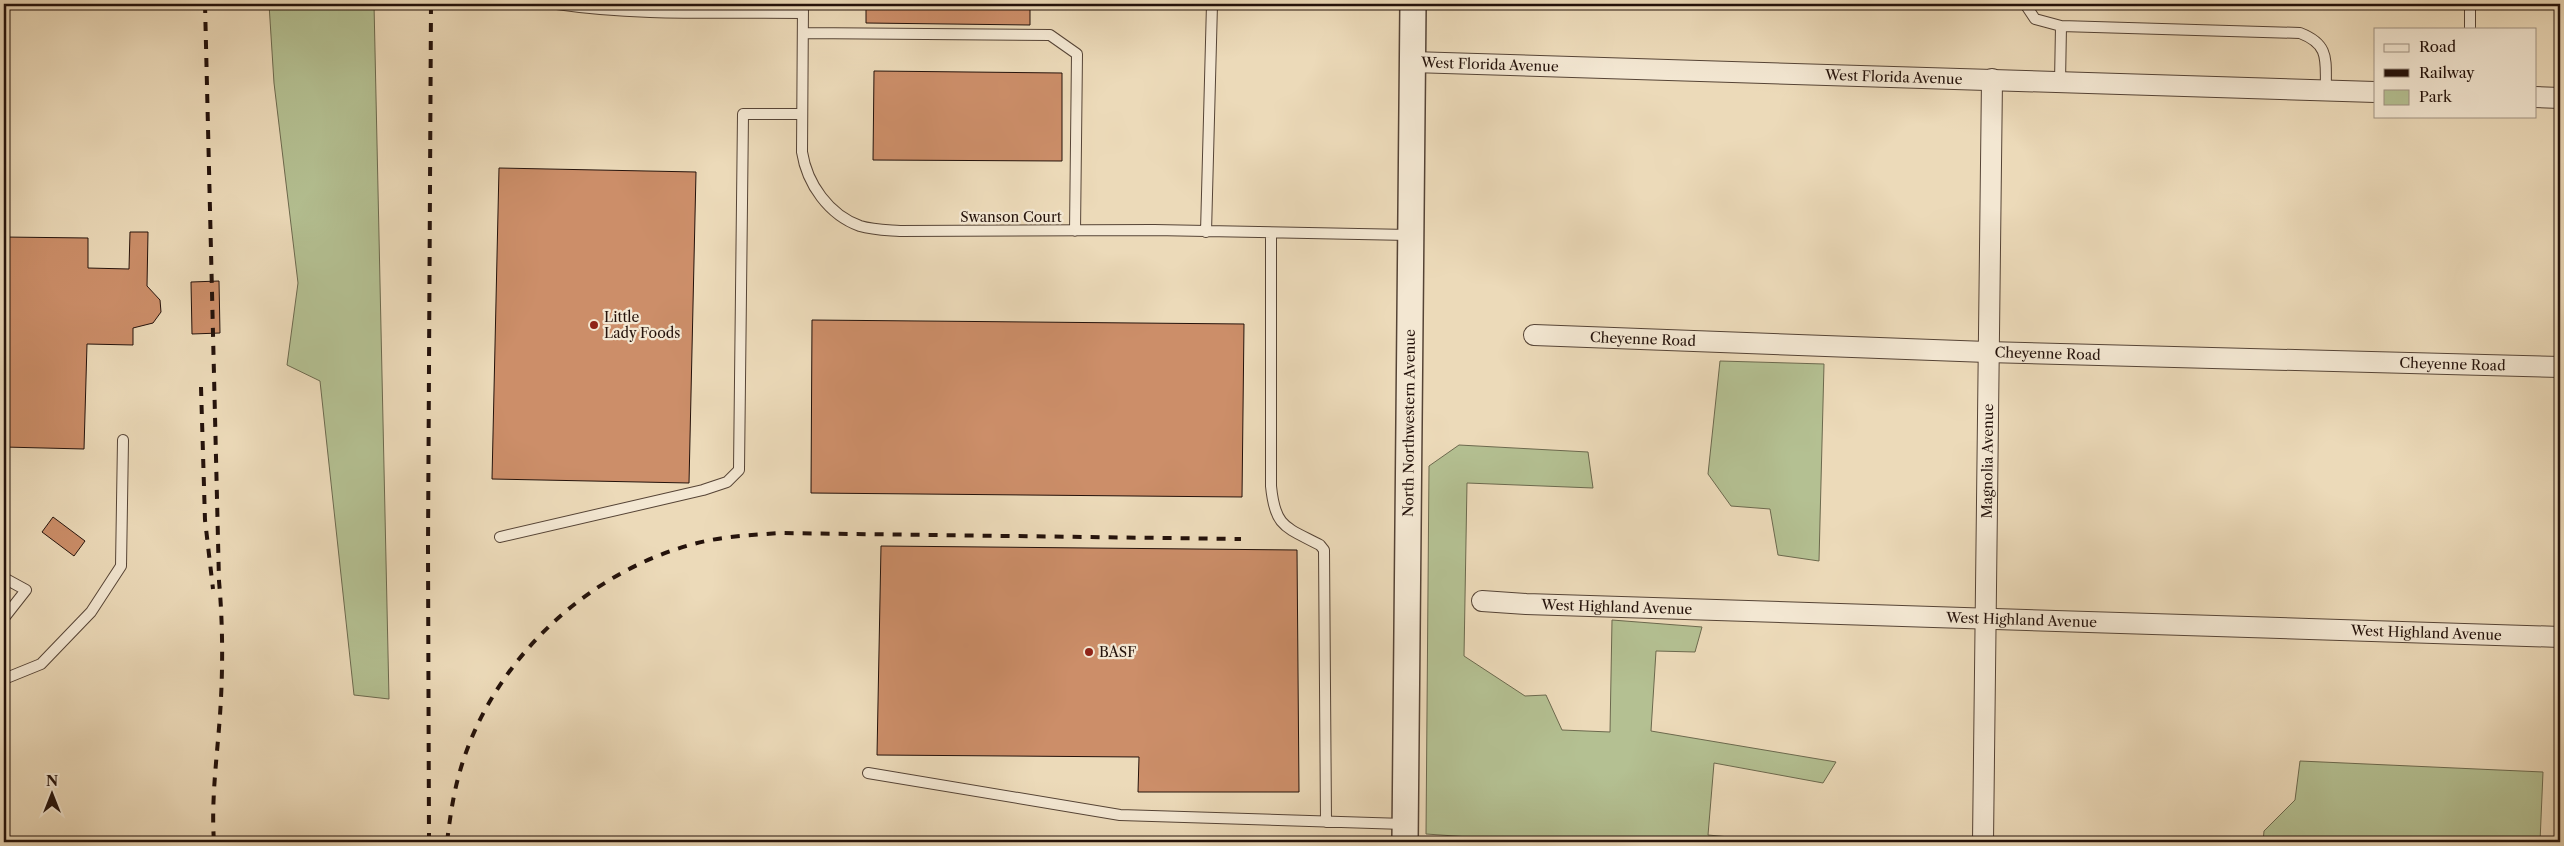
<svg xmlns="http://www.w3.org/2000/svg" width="2564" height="846" font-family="'Libre Caslon Text',serif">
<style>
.green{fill:#b4c092;stroke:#6c694e}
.building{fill:#cc8e69;stroke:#24120b}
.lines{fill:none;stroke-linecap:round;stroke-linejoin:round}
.service-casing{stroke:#564436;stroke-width:12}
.minor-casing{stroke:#564436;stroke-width:22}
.tertiary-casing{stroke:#564436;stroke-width:28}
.service{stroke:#f3e7d2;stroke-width:10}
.minor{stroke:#f3e7d2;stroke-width:20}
.tertiary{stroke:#f3e7d2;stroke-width:25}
.rail{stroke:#24120b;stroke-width:4;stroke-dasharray:9 9;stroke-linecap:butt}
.poi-dot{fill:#8f2418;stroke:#f3e7d2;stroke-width:2}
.labels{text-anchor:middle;stroke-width:4.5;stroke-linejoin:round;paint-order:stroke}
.street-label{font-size:14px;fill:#24120b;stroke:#f3e7d2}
.poi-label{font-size:14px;fill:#24120b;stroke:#f3e7d2;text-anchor:start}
</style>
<rect width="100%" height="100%" fill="#ecdab9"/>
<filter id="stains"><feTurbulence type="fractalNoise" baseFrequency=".004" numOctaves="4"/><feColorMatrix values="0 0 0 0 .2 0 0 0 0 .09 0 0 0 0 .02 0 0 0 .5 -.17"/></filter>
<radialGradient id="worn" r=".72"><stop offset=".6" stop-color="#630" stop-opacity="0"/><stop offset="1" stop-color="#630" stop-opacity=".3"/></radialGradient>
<path class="green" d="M269,4H374L389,699L354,695L320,381L287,365L298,283L274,83Z
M1720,361L1824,364L1819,561L1778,555L1770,509L1731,506L1708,474Z
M1459,445L1588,452L1593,488L1467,483L1464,656L1525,696L1546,695L1562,730L1610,732L1612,620L1702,627L1695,652L1656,651L1651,731L1836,762L1823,783L1714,763L1708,835L1784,842H1542L1426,834L1429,466Z
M2300,761L2543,772L2540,842H2263L2264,831L2295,800Z"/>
<path class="building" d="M866,4H1030V25L866,23Z
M874,71L1062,73V161L873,160Z
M499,168L696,172L689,483L492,479Z
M130,232H148L147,286L160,300L161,312L153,323L133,328V345L87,344L84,449L4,447V237L88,238V268L129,269Z
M219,281L220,333L192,334L191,282Z
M812,320L1244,324L1242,497L811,493Z
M53,517L85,541L74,556L42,532Z
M881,546L1297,550L1299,792H1138L1139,757L877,755Z"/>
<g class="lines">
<g class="service-casing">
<path id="service" d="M557,4C638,16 721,12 803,13
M803,4L802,152C807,184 829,215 860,226C873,230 887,230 900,231L1154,230L1409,235
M2025,4L2035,19L2061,26
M2470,29V4
M803,33L1050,35L1077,54L1075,231
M2060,82L2061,26L2300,33C2331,45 2325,61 2326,90
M1206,232L1212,4
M1271,233V486C1275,528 1286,527 1320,545L1324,550L1326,822
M500,537L703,490L727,482L739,470L743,114H802
M4,578L26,590L4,618
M4,679L41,664L91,612L121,566L123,440
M868,773L1120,815L1404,824"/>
</g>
<g class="minor-casing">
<g id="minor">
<path id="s1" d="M1412,62L2375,92"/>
<path d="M2535,97L2560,98"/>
<path id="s2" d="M1534,335L1987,352L2560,367"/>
<path id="s3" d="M1482,601L1526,604L2560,637"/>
<path id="s4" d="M1983,842L1992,79"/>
</g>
</g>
<g class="tertiary-casing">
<g id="tertiary">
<path id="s5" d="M1405,842L1413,4"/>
</g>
</g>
<use href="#service" class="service"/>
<use href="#minor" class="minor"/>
<use href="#tertiary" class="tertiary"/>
<path class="rail" d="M205,4L219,581C223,625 223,671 220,715C217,758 211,800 214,842
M201,387L205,520L213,589
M429,842L428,549L431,4
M447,842C450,818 453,795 460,771C492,659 592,566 706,541C730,536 754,535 778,533L1241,539"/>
</g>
<g class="poi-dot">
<circle cx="594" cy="325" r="5"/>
<circle cx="1089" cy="652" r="5"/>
</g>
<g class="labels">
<g class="street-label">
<text dy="5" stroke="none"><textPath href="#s1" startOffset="78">West Florida Avenue</textPath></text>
<text dy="5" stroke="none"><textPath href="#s1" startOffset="482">West Florida Avenue</textPath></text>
<text x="1011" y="222">Swanson Court</text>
<text dy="5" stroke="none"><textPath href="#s2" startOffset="109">Cheyenne Road</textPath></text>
<text dy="5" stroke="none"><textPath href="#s2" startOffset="514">Cheyenne Road</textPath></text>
<text dy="5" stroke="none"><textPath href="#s2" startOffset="919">Cheyenne Road</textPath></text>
<text dy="5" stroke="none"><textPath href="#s5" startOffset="419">North Northwestern Avenue</textPath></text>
<text dy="5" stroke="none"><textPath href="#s4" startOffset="381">Magnolia Avenue</textPath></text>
<text dy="5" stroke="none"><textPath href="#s3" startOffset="135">West Highland Avenue</textPath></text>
<text dy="5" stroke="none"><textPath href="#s3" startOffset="540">West Highland Avenue</textPath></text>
<text dy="5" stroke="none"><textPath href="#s3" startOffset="945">West Highland Avenue</textPath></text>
</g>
<g class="poi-label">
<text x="604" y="322">Little<tspan x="604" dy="16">Lady Foods</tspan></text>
<text x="1099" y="657">BASF</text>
</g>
</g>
<rect width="2564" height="846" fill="none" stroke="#ecdab9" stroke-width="20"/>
<rect x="5" y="5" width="2554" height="836" fill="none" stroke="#24120b" stroke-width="2.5"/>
<rect x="10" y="10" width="2544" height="826" fill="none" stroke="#24120b"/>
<rect x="2374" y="28" width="162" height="90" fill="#f3e7d2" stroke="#a09282"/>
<rect x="2384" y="44" width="25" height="8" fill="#f3e7d2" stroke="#a09282"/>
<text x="2419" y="52" font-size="15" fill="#24120b">Road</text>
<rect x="2384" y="69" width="25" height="8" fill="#24120b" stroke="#a09282"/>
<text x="2419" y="78" font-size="15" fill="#24120b">Railway</text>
<rect x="2384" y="90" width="25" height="15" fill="#b4c092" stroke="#a09282"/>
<text x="2419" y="102" font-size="15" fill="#24120b">Park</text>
<g transform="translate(52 794)" stroke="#f3e7d2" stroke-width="4" paint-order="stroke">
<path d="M0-4L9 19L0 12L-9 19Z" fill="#24120b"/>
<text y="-8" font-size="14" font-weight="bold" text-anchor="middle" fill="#24120b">N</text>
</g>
<rect width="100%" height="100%" filter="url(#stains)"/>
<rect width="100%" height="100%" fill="url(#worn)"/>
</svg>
